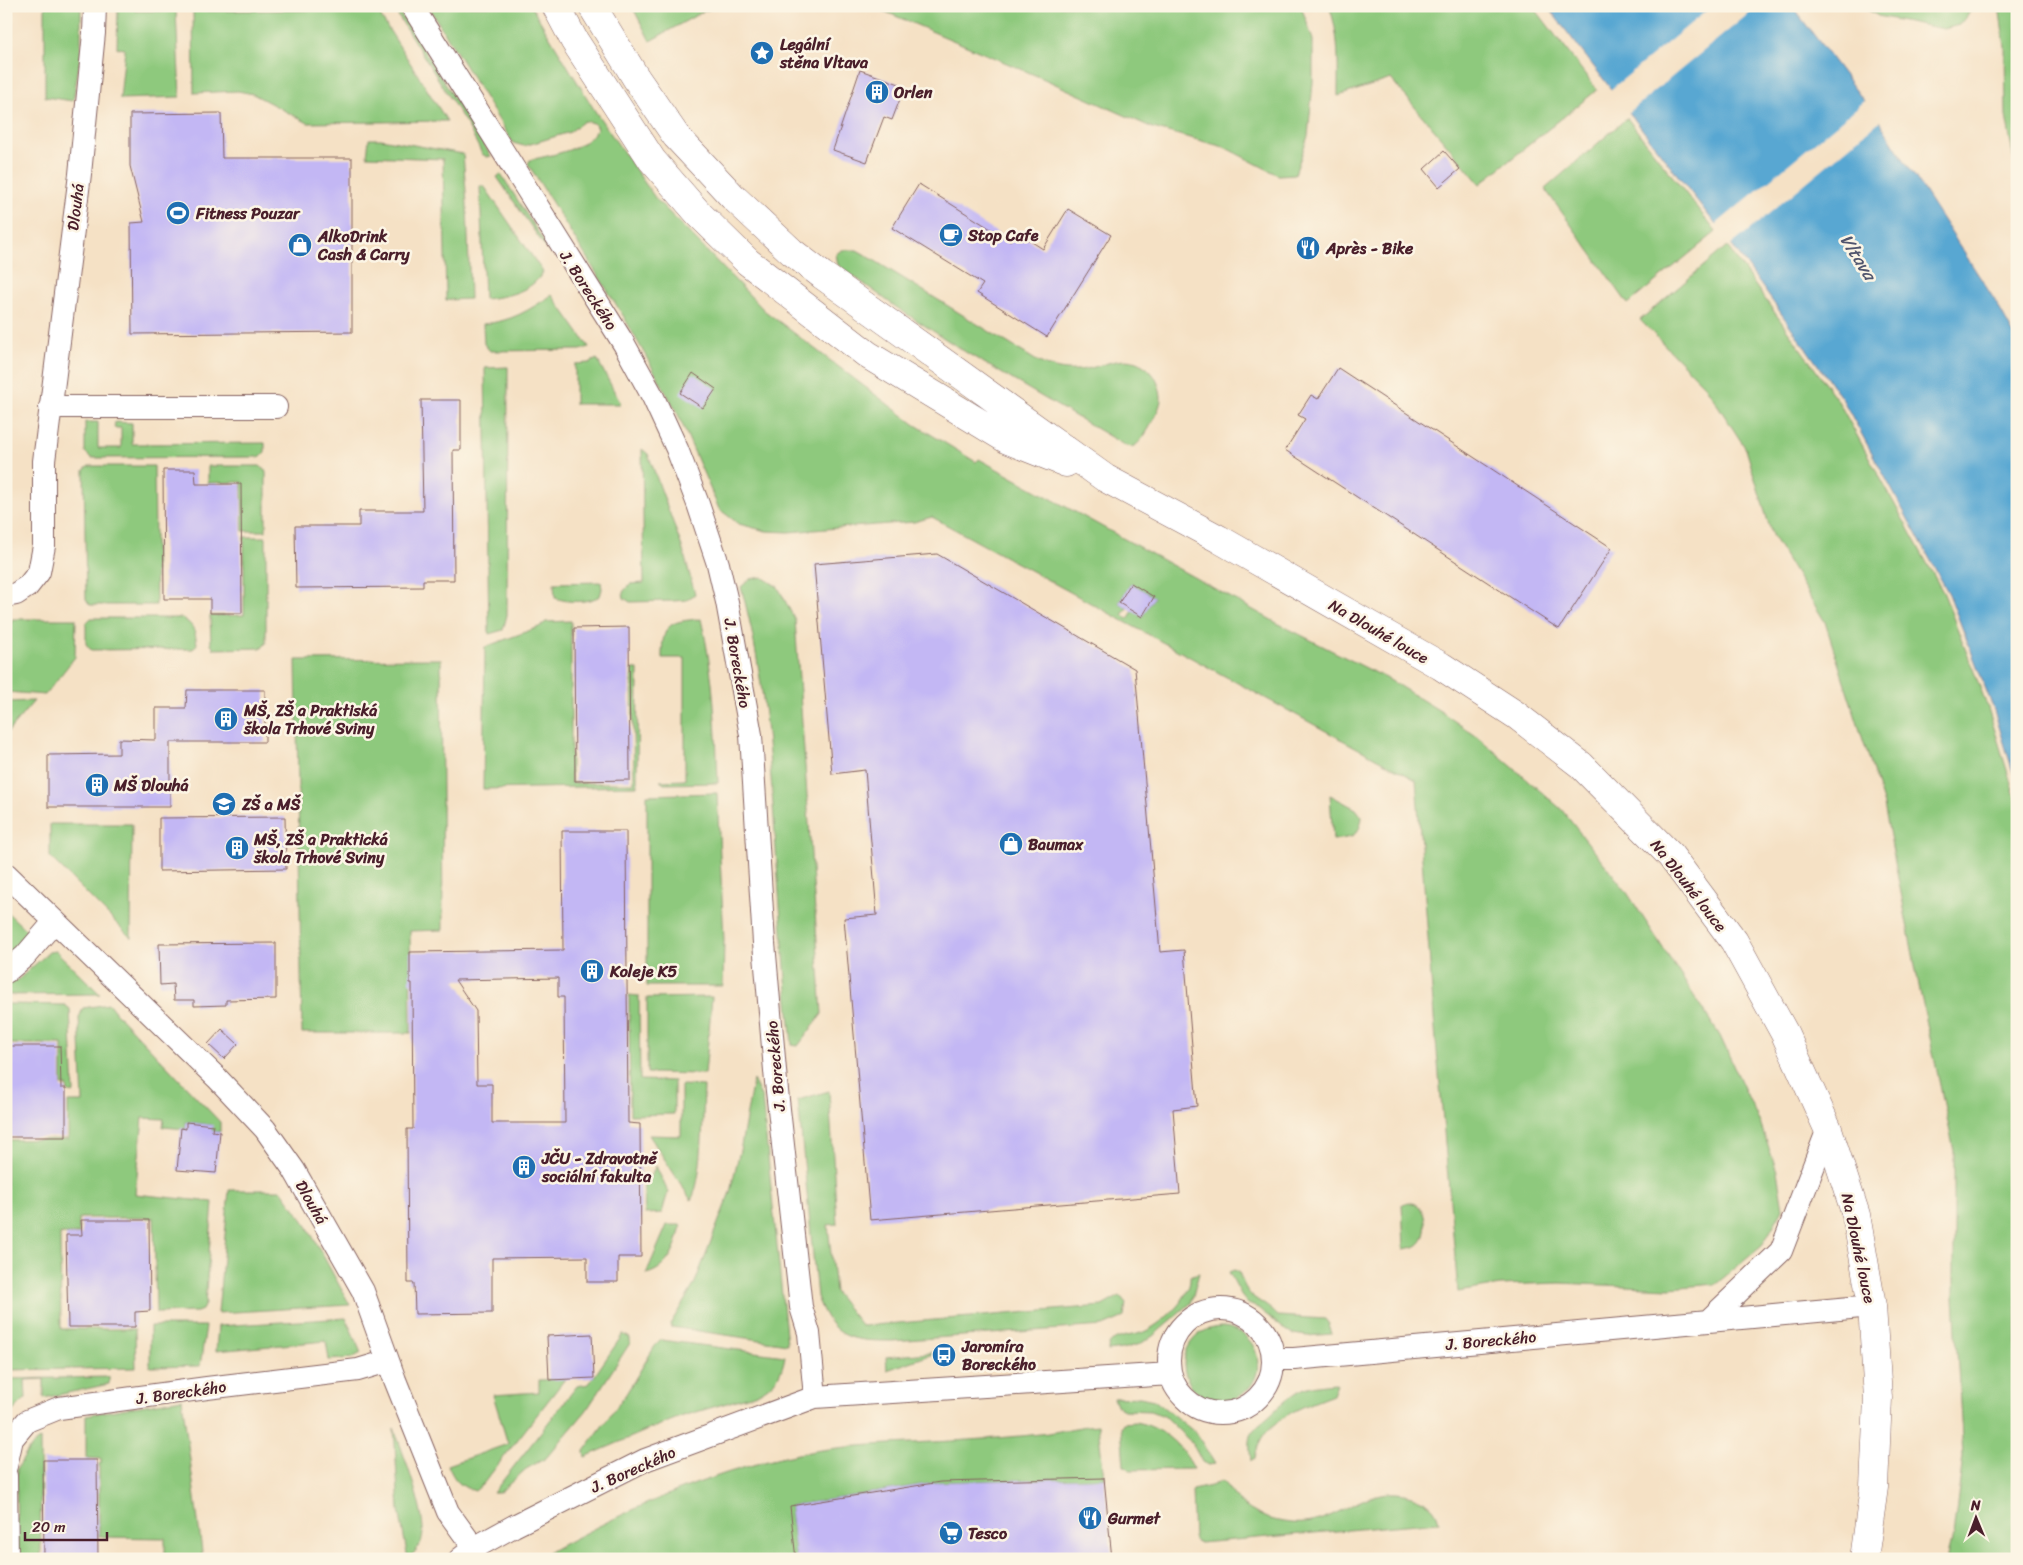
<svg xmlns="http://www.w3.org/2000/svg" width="2023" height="1565" font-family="Sriracha,sans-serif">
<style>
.green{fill:#8ec97d;stroke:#6c7454;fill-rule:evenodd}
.water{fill:#58a7d2;stroke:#51637e}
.pier{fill:#f5e1c5}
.building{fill:#c3b7f4;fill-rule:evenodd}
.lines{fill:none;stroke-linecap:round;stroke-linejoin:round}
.street-casing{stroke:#866361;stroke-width:24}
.secondary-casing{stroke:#866361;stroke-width:29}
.street{stroke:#fff;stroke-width:22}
.secondary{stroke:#fff;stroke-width:28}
.labels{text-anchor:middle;stroke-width:5;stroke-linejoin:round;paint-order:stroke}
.poi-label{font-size:16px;font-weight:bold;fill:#4a1f2b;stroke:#fcf5e5;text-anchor:start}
.street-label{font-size:16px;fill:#4a1f2b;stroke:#fcf5e5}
.water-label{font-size:18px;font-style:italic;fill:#50556e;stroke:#fcf5e5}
</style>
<rect width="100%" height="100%" fill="#fcf5e5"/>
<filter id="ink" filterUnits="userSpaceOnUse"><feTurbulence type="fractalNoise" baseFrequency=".02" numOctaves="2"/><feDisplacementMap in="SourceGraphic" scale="10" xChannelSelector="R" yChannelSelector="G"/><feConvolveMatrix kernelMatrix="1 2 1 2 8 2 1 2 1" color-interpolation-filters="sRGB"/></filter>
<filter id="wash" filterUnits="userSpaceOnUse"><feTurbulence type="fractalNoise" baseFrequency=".0096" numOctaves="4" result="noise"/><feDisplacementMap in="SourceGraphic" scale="20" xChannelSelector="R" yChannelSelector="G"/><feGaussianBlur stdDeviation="1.12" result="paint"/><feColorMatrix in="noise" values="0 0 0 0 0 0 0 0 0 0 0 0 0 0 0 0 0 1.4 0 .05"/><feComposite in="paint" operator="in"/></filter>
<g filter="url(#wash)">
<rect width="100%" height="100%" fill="#f5e1c5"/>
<path class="green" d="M45,6H81V53L73,101L45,97Z
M118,6H134L135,11H176L180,97L120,99L125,49L117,48Z
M345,6H374L447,121L308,123L253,94L238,91L194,93L193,11L345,10Z
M392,6H395L407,23L491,156L487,157L482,154L469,128Z
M428,6H531L595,111L656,199L765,311L914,424L976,462L979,459L1277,623L1388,679L1440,711L1479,738L1561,809L1626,891L1720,1036L1760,1123L1777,1171L1783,1209L1762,1246L1716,1284L1669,1288L1560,1283L1500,1285L1458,1292L1434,1017L1416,780L932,517L914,522L788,532L766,531L739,524L719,509L677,412L624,317L528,164L530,160C554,154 584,151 598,128L593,123L584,121L570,132L524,146L513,143ZM1131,583L1154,597L1142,617L1133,611L1128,619L1122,615L1127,608L1119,603Z
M632,6H719L704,11L650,41Z
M872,6H1301L1313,40V82L1308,136L1295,174L1278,175L1224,147L1153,128L1042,78Z
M1329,6H1533L1597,90L1480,184L1391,79L1338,96C1338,66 1340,35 1329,6Z
M1862,6H1973L1970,12L1959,25L1944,29L1878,16Z
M1999,6H2017V178L2006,116L2005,47Z
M1627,118L1716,232L1628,304L1545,189Z
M369,139H381L463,154L467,204L470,299L446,300L443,159L367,156Z
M501,174L548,248V251L497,177Z
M480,186H484L543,272C532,292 505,297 484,299Z
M1727,246L1838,401L1944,594L1988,708L2017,803V1559H1947L1953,1536L1963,1456L1954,1298V1151L1920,991L1884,805L1825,622L1772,535L1746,449L1706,387L1640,320Z
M842,250H857L864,254L1037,361C1051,368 1062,371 1078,370C1102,369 1125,349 1148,369C1157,377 1161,389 1161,400C1160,410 1145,438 1137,444C1134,447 1130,447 1126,446L967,353L896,307L838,265L836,254Z
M552,295L589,347L581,350L490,351L484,344L483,324C513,321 527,311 552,295Z
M597,359L621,404H575V364L589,363Z
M508,367L507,615L503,630L489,634L485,368Z
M85,422H98V448H121V428H114L115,422L132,423V444L265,443V452L260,457L91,458L85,452Z
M642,449L648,454L682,547L695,594L687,600L673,601L630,602L624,598L623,592L630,584L644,583Z
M89,466H154L156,605H90L86,599L84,470Z
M208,466H260L266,471V531H243L242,482L208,483Z
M244,537H266V643L262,648L214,649L211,644L210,616L244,615Z
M762,577L778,587L795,620L822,1014L798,1046L792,1045C786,980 780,915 776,849C770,761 765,673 741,587L750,579Z
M601,582L602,589L600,596C587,603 570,603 555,598L554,583Z
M91,618H182C194,625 195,631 197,644L193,649L91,650L86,644V623Z
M12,619H76L75,657L45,695L6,692V658Z
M701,619C714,673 716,728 718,783L664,784L660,781L685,780V658H662C662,624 669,621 701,619Z
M571,621V783H634L632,669H638L637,786L483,789L485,647L539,627L546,622Z
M441,659L443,930L410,931L411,1033H302L296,660Z
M34,701L6,734V702Z
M717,793L724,940L723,986H647V795Z
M1330,795L1356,809L1362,817C1360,836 1351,838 1333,840Z
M50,824H132L131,938L50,857Z
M6,911L30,934L6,961Z
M56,951L100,994L6,995V986L19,979L49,952Z
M629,995L639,996L640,1080L674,1081V1114L630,1115Z
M712,997L705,1074L647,1073V998Z
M6,1004L65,1005L70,1009L74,1093L68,1092L67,1086H62V1044H6Z
M109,1004L116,1013L220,1122V1132L212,1131V1125L186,1122V1129L163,1127L164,1119L143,1118L135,1194L213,1202L205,1304L202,1310L197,1312L156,1313L154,1218H79V1234H60L61,1329H135L136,1368L6,1370V1140L68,1139V1102H83L79,1018L83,1008Z
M753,1080L762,1098L787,1344L671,1327V1323L694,1285L730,1192L741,1146Z
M681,1085L704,1086C703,1111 703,1182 691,1200L649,1135L681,1136Z
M829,1091L837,1224L828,1225L835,1292L862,1326L1102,1306L1120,1296L1126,1303L1124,1317L1103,1326L892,1341C850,1341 833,1339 817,1297L798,1100Z
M656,1166L668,1192L662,1213L645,1214L643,1176H651Z
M229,1190H281L307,1226L350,1305L218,1313Z
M1408,1202C1411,1203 1414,1203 1416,1204C1428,1211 1429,1240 1416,1246C1413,1248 1408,1248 1404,1249L1402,1204Z
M667,1225H681C677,1246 669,1269 646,1274Z
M1234,1270L1239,1272C1242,1280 1245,1289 1251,1295C1260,1303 1268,1305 1278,1316L1325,1319L1329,1324L1332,1334L1307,1336L1293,1334L1283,1328L1258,1308L1248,1304L1243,1298L1229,1272Z
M1199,1273L1191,1303L1153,1336L1140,1344L1122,1349L1108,1351C1108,1347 1109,1343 1113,1341C1122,1335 1136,1336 1146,1331C1165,1321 1192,1297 1190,1276Z
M346,1318L361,1353L352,1358L329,1360L326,1341L216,1351L218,1326Z
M150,1326H206L200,1366L150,1367Z
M1184 1364a37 37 0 1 1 74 0a37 37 0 1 1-74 0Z
M623,1334L630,1338V1343L586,1411L546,1458L526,1469L499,1493H493L577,1386L589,1384Z
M661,1340L785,1356C782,1375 774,1385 757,1394L683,1416L650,1429L585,1457L584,1451L626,1394L655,1346Z
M939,1352L887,1370L886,1357Z
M109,1377V1384L44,1398V1379L25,1380L26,1398L6,1418V1379Z
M565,1379L483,1484L475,1491C459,1486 454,1480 448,1465L508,1444L493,1395L539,1392V1380Z
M1337,1383L1333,1395C1302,1407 1260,1420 1255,1459L1251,1461C1250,1452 1248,1440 1253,1431C1257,1425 1265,1420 1270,1415C1296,1391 1300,1385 1337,1383Z
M1140,1397L1154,1400L1196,1433L1215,1464L1208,1465L1202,1462L1193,1444L1164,1416L1150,1411L1124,1410L1117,1406L1114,1398Z
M182,1399L203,1559H165V1538L99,1537V1464L101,1463V1459L86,1458V1415Z
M1135,1422C1161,1426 1183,1446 1194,1469L1130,1470L1124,1466L1121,1427L1123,1423Z
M1098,1425L1104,1478L940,1482L790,1506L796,1559H536C618,1514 705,1473 798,1454C848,1444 900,1444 952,1441C984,1439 1017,1437 1049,1433C1066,1430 1081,1426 1098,1425Z
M394,1428C403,1454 424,1507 423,1533C422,1545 416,1551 408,1559L399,1510Z
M40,1439L41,1559H16L17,1469L29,1449Z
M1222,1481C1228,1487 1233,1495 1239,1501C1253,1515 1272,1521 1291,1523C1341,1528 1368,1474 1421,1500C1432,1505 1437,1511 1439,1522L1200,1543L1194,1540L1192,1490L1211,1486Z"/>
<path class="water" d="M1547,6H1792L1877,118L1994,299L2017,340V785L1994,710L1949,594L1843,400L1743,260Z"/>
<path class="pier" d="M1712,6H1758L1627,114L1609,91Z
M1866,100L1881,120L1729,247L1714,226Z"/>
<g id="blocks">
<path class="building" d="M860,70L905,86L892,120L884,117L867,162L833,150Z
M221,113L222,158H352V332L132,334L131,223L144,222L130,166V114Z
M1444,151L1460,169L1439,187L1424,169Z
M919,184L1010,241L1016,232L1043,249L1068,209L1111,235L1047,337L977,293L983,284L892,228Z
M1338,368L1612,548L1559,629L1285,450L1305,419L1298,415L1311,395L1318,399Z
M693,373L716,389L703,408L680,393Z
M421,400H461V450H453L454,580H423V587L296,588L295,526H359V511H423Z
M163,470H195L196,484H241L242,613H210V599H164Z
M937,554L1135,669L1160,952L1184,950L1197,1106L1173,1109L1180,1194L870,1220L844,918L877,915L865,770L832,774L814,564Z
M1131,583L1154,597L1142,617L1119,603Z
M629,627L630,780L575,781L574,628Z
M187,690H265V742H170V807H48V755L119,754V739L156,740V708H186Z
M285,817L286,869L159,871V818Z
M562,831H626L628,1123L640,1124L641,1257H618V1282H587V1257L492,1258V1313L415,1314L414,1283H408L407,1129H413L412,983H410V952L563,950ZM558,978V997H564L565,1123H492V1084H477L476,1011L455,980Z
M276,943V999L226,1000V1005L194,1006V1000H174L173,984L160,985L159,944Z
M222,1029L238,1044L224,1059L208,1044Z
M6,1046H60L61,1088H66V1137H6Z
M186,1122L213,1125L212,1131L220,1132L216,1173L177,1170L181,1128L186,1129Z
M81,1220H149L150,1311L135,1312V1327H68L66,1235H82Z
M592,1334L594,1378L549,1380L547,1336Z
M43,1460H97L98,1559H44Z
M1104,1478L1112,1559H796L790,1506L940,1482Z"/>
</g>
</g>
<g filter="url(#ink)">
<use href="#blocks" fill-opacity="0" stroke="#866361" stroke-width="1"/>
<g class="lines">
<g class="street-casing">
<path id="street" d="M412,6L624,344L653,397L677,449L698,504L718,564L727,602L751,735L764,943L776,1082L801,1307L809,1333L815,1397
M50,407H276
M6,596L16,594L28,586L39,572L44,546V461L80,174L94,33L95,6
M6,874L217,1078L265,1129L294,1170L363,1291L395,1380L448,1512L474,1548
M6,972L25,956L55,921
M1169 1361a52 52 0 1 1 104 0a52 52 0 1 1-104 0Z
M1709,1320L1781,1251L1828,1129
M1273,1359H1294L1872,1306
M6,1466L12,1439L27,1421L59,1408L207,1388L358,1370L388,1361
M6,1476L7,1559
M460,1559L474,1548L514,1526L645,1460L815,1397L1170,1374"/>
</g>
<g class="secondary-casing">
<path id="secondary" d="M556,6L574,40L652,160L699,214L748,262L868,355L1008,440L1066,463
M592,6L636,78L676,136L733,197L792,252L822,275L1105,478L1219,539L1441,666L1516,715L1581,765L1670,855L1734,941L1785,1034L1828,1129L1856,1215L1872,1306L1878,1398L1874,1487L1864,1559"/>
</g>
<use href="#street" class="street"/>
<use href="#secondary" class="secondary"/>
</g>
</g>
<defs>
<g id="sight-disc" transform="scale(1.25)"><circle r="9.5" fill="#1f6fb2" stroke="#fcf5e5"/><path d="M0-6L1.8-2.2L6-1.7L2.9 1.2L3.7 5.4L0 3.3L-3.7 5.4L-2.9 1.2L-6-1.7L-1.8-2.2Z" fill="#fff"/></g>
<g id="building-disc" transform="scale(1.25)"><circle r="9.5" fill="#1f6fb2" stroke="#fcf5e5"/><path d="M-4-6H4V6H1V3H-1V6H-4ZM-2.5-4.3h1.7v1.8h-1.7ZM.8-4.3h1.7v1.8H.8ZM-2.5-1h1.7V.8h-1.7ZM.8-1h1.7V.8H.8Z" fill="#fff"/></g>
<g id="stadium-disc" transform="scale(1.25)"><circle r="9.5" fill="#1f6fb2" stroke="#fcf5e5"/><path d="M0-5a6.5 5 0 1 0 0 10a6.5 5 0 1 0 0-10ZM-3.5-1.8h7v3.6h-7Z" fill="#fff"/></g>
<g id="cafe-disc" transform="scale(1.25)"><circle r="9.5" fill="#1f6fb2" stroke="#fcf5e5"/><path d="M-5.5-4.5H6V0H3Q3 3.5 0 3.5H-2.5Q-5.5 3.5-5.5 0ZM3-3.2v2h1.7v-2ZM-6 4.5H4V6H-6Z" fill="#fff"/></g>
<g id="shop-disc" transform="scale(1.25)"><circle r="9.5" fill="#1f6fb2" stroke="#fcf5e5"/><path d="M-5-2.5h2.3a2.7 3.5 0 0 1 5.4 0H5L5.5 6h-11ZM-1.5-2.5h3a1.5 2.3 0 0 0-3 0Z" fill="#fff"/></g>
<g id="restaurant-disc" transform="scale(1.25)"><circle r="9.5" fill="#1f6fb2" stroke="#fcf5e5"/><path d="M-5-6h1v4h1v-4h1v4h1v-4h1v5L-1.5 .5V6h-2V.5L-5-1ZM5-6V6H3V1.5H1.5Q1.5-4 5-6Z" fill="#fff"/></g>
<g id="school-disc" transform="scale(1.25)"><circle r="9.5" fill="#1f6fb2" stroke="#fcf5e5"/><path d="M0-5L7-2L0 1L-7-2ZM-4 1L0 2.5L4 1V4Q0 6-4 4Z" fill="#fff"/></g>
<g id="bus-disc" transform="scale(1.25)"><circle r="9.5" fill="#1f6fb2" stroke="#fcf5e5"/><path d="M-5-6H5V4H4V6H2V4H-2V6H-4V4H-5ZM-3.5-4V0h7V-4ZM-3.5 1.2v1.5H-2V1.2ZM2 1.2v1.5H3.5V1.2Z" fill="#fff"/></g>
<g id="supermarket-disc" transform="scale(1.25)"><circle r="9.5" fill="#1f6fb2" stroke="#fcf5e5"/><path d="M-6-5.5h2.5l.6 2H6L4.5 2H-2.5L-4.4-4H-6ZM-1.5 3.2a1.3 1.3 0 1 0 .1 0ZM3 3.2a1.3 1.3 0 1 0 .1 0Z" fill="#fff"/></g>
</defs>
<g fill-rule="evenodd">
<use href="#sight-disc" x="762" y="53"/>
<use href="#building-disc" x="877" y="92"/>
<use href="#stadium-disc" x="178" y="213"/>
<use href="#cafe-disc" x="951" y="235"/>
<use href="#shop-disc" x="300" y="245"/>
<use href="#restaurant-disc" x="1308" y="248"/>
<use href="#building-disc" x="226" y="719"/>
<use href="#building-disc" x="97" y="785"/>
<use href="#school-disc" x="224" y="804"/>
<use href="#shop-disc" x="1011" y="844"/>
<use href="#building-disc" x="237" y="848"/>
<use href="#building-disc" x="592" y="971"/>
<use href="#building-disc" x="524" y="1167"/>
<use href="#bus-disc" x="944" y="1355"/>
<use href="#restaurant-disc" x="1090" y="1518"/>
<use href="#supermarket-disc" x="951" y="1533"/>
</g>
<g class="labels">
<g class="poi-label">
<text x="780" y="50">Legální<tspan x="780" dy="18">stěna Vltava</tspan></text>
<text x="894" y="98">Orlen</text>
<text x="196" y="219">Fitness Pouzar</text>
<text x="968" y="241">Stop Cafe</text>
<text x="318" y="242">AlkoDrink<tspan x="318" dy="18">Cash &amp; Carry</tspan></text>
<text x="1326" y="254">Après - Bike</text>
<text x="244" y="716">MŠ, ZŠ a Praktiská<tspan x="244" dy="18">škola Trhové Sviny</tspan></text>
<text x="114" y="791">MŠ Dlouhá</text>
<text x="242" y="810">ZŠ a MŠ</text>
<text x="254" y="845">MŠ, ZŠ a Praktická<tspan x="254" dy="18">škola Trhové Sviny</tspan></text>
<text x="1028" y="850">Baumax</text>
<text x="610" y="977">Koleje K5</text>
<text x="542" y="1164">JČU - Zdravotně<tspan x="542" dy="18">sociální fakulta</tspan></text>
<text x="962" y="1352">Jaromíra<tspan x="962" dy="18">Boreckého</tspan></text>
<text x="1108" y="1524">Gurmet</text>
<text x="968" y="1539">Tesco</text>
</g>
<g class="street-label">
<text transform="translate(75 207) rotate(-83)" y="6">Dlouhá</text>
<text transform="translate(589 290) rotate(57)" y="6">J. Boreckého</text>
<text transform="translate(1379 631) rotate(30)" y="6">Na Dlouhé louce</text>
<text transform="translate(738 663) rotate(80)" y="6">J. Boreckého</text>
<text transform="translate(1689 885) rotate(52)" y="6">Na Dlouhé louce</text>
<text transform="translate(775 1066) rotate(-95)" y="6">J. Boreckého</text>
<text transform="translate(312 1202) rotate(60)" y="6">Dlouhá</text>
<text transform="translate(1859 1248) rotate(78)" y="6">Na Dlouhé louce</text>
<text transform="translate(1491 1340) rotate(-5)" y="6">J. Boreckého</text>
<text transform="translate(181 1392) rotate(-8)" y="6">J. Boreckého</text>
<text transform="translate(633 1469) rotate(-24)" y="6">J. Boreckého</text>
</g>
<g class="water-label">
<text transform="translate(1858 257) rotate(58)" y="6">Vltava</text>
</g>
</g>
<rect width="2023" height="1565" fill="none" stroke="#fcf5e5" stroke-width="25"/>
<g transform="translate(1976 1518) rotate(359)" stroke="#fcf5e5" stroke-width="4" paint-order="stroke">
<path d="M0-4L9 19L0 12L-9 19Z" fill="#4a1f2b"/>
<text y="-8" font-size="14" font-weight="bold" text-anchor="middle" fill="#4a1f2b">N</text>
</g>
<path d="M25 1532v8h82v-8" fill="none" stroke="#4a1f2b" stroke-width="2.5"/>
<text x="32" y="1532" font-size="15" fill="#4a1f2b" stroke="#fcf5e5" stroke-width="4" paint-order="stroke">20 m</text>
</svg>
